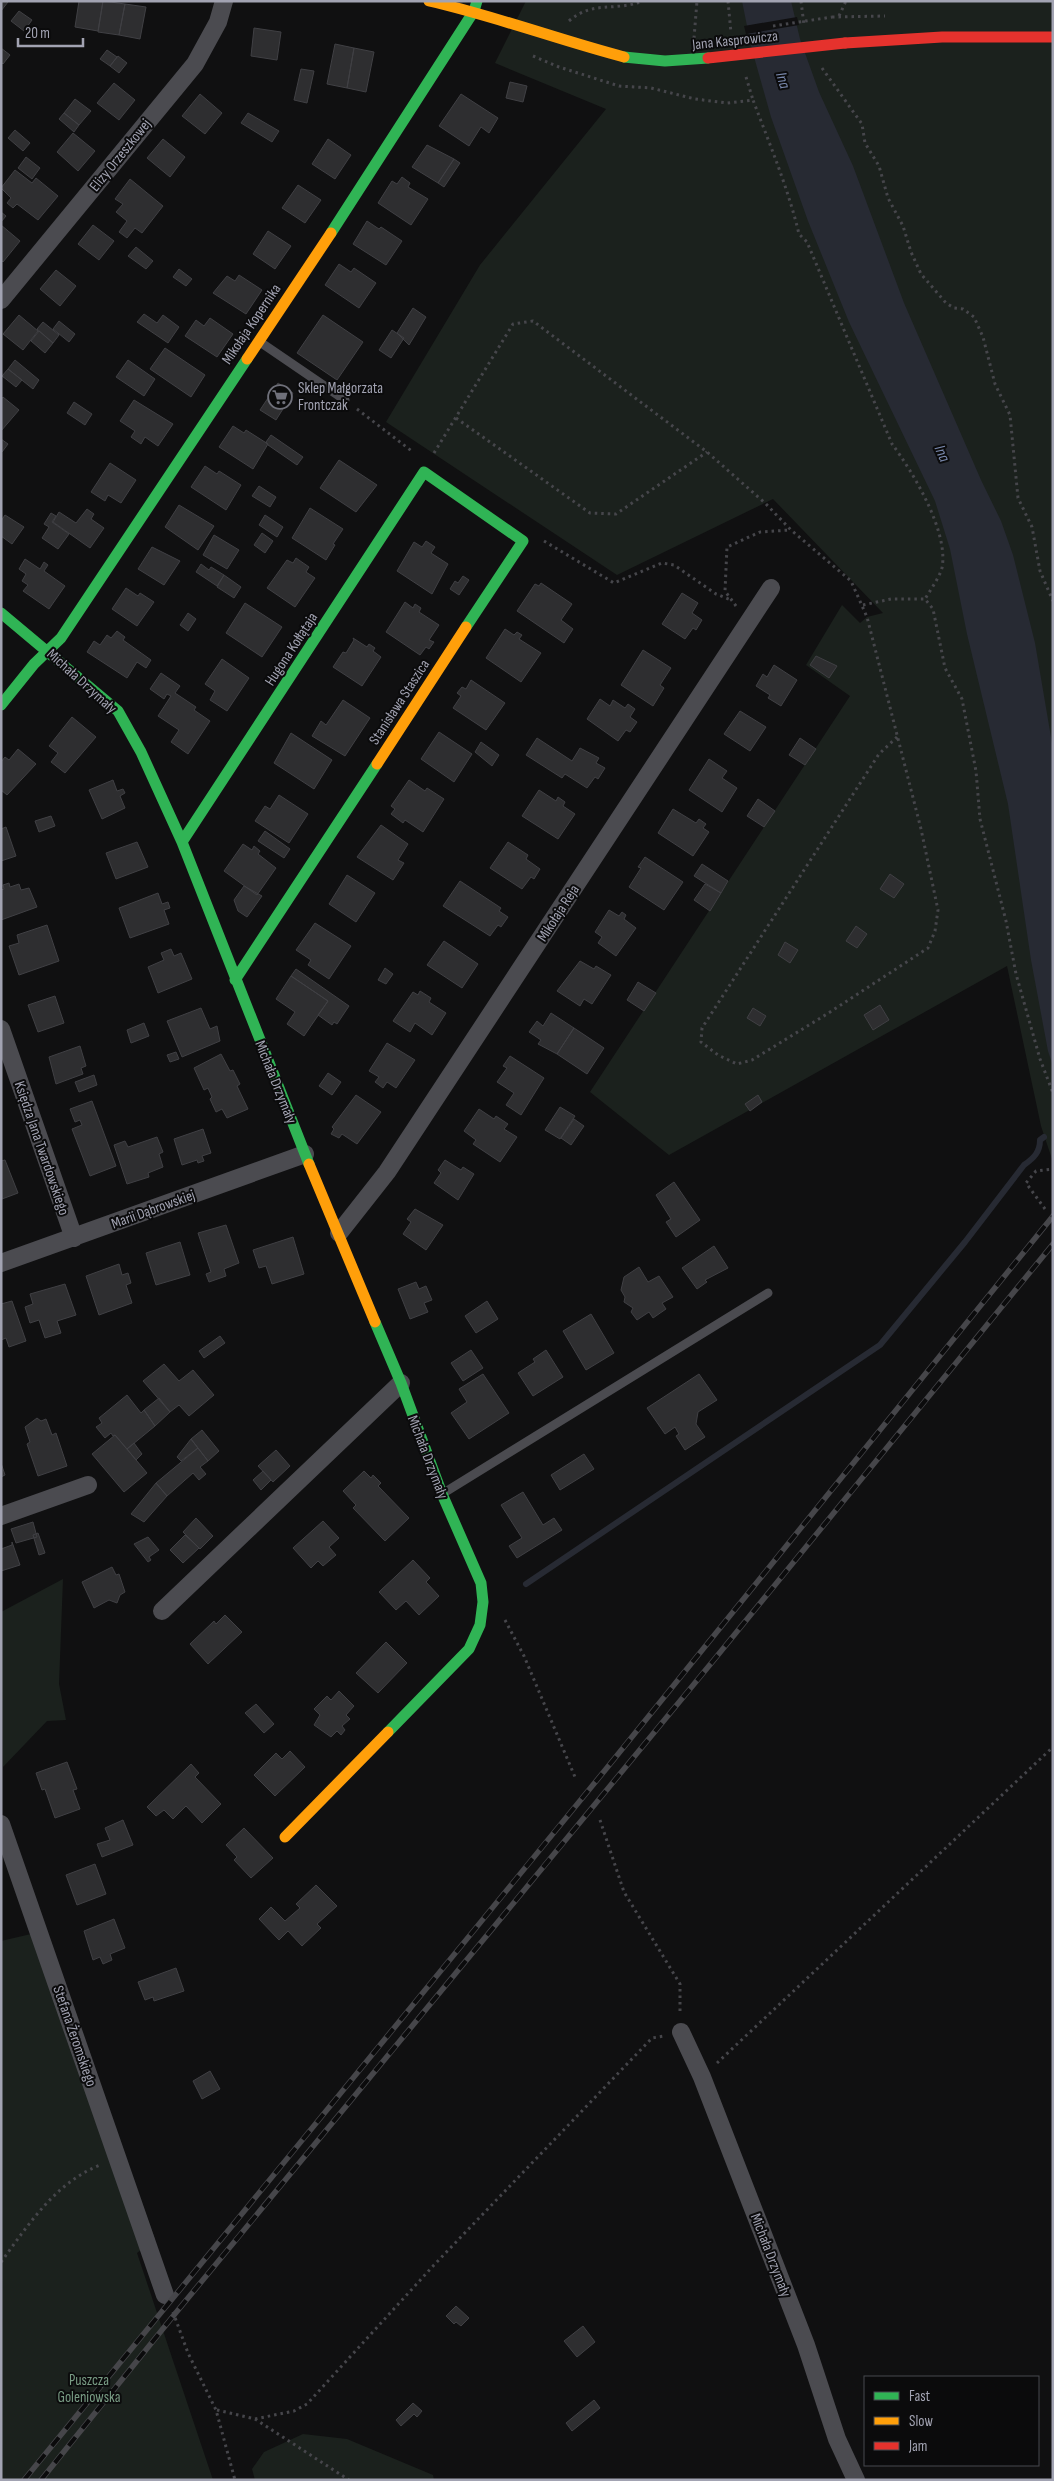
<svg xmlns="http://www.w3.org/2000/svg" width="1054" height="2481" font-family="'Sofia Sans Condensed',sans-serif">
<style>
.green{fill:#1b211d}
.water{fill:#272a33}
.pier{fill:#101011}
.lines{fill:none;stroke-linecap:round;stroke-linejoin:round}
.stream{stroke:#272a33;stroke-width:6}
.building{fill:#2e2e30;stroke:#404044}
.path{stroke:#46464b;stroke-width:3;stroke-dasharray:2.5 4;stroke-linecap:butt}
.lane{stroke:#4b4b50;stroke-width:9}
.street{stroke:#4b4b50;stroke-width:18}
.fast{stroke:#30b455;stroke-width:11}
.slow{stroke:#ff9f0a;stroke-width:11}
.jam{stroke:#e5322d;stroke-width:11}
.rail-casing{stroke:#46464a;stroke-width:5.5}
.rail{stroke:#0b0b0c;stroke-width:4;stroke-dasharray:11;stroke-linecap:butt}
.path-bridge{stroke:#46464b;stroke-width:3;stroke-dasharray:2.5 4;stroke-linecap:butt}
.jam-bridge{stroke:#e5322d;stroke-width:11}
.labels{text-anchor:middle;stroke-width:4;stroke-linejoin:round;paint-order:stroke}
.street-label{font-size:15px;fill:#a2a3b2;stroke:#0b0b0c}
.poi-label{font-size:15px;fill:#a2a3b2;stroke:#0b0b0c;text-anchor:start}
.park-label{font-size:15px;fill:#799c84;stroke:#0b0b0c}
.water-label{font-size:16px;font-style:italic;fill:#7988ac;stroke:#0b0b0c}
</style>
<rect width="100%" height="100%" fill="#101011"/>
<path class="green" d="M526,1H1053V1162L1041,1126L1007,966L669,1155L590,1092L850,696L806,665L842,605L860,623L867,617L883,613L773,499L617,575L386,422L480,265L606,109L495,63Z
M63,1579L59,1684L66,1720L47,1721L3,1767L1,1612Z
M44,1931L155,2239L137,2253L213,2480H1V1941Z
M303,2434L347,2439L433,2475L434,2480H255L252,2469L264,2452Z"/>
<path class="water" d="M742,1H791L800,39L819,92L853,166L904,303L981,480L1001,521L1013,555L1035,643L1053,749V1066L1048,1051L1031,960L1008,804L967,634L950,549L935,501L849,322L808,221L771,117L751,46Z"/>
<path class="pier" d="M797,17L799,25L746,34L744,26Z"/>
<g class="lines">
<path class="stream" d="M526,1584L880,1345L965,1242L1024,1165C1034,1158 1040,1152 1040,1140L1044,1137"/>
</g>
<path class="building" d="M1,1L8,2L1,11Z
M79,1H103L98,31L75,27Z
M103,1L125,4L119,35L98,32Z
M125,4L146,7L140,39L119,35Z
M19,11L32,20L24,31L11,21Z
M254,28L281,32L277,60L251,56Z
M335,44L354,48L347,88L327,84Z
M1,48L10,55L3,64L1,62Z
M354,48L374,52L366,92L347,88Z
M107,50L117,57L110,66L100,59Z
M118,56L127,63L119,73L110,66Z
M301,69L314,71L307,103L294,100Z
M510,82L527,86L523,102L506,98Z
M114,83L135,100L119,120L97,103Z
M200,94L222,113L205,134L182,116Z
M461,94L498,118L489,133L481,127L469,146L439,126Z
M75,99L91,111L79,125L64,113Z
M64,113L79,125L74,132L59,119Z
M248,113L279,131L272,142L241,123Z
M15,130L30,143L23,151L8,138Z
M73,133L95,151L78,171L57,152Z
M163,139L185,157L170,177L147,158Z
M328,139L351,155L335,179L312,164Z
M427,145L454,159L438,183L412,167Z
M26,157L40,168L32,179L18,168Z
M454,159L460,163L444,187L438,183Z
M15,170L32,183L36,178L58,196L38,220L17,204L13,208L7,203L11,198L1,188Z
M402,177L410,183L408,187L428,199L411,225L378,203L392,181L397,184Z
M130,179L163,206L142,233L135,228L127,238L119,232L127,221L116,212L123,204L115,199Z
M298,185L321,200L305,223L282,208Z
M1,212L6,216L1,222Z
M367,221L379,229L381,227L402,241L386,265L353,244Z
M1,225L20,241L3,262L1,260Z
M93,225L114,241L99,260L78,244Z
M268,231L291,246L275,269L253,254Z
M136,247L153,261L146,269L128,256Z
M339,264L351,272L354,268L376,283L359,308L325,285Z
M179,269L192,279L186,286L173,277Z
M56,270L76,286L60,306L40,289Z
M239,275L262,290L246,314L213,293L227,276L235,281Z
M413,308L426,317L409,345L397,333Z
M144,314L157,323L163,315L179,327L168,343L137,322Z
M19,315L38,331L23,350L3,334Z
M323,315L363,342L337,380L297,353Z
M210,318L233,334L217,357L185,336L196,320L204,326Z
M59,321L75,334L69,342L53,329Z
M43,322L59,335L53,343L37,329Z
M392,330L404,338L391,358L379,350Z
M39,331L53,343L45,353L31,341Z
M165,348L205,375L191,397L150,369Z
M15,360L39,380L33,389L8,369Z
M128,360L155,379L144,396L116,377Z
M8,369L22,380L16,387L2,376Z
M278,383L293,393L276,420L260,410Z
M3,397L19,410L1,431V400Z
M134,400L173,424L158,446L145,437L141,444L131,437L135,431L120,421Z
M74,402L92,414L85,425L67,413Z
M233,426L244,433L246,430L268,444L253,469L219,447Z
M271,435L303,457L297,465L268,445L266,442Z
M1,439L8,444L2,452L1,451Z
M339,460L377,485L356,512L320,488Z
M110,463L136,480L121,503L108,495L105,501L91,492Z
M205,466L217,474L219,471L241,485L226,510L191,487Z
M259,486L276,497L270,507L252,496Z
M179,505L214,526L198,550L165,527Z
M310,508L343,529L333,544L335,545L326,560L292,538Z
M87,509L94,514L91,519L104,528L90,548L53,522L59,512L76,523Z
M51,513L56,516L52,522L69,534L58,549L42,538L49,527L44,524Z
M5,515L24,527L12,544L1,536V521Z
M265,515L283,527L277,537L259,525Z
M262,533L273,541L265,553L254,545Z
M214,535L239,550L227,569L203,555Z
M426,541L435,547L431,553L448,564L432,594L397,571L414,542L422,547Z
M152,547L180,561L164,585L138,569Z
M296,558L309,567L306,572L315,578L295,607L267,588L287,560L293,563Z
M25,559L40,569L44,562L48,565L44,571L65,586L49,609L23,591L28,585L22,581L26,574L19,569Z
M201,564L209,570L211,567L224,575L217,586L196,572Z
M224,575L241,587L234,598L217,587Z
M463,576L469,580L459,595L450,589L455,581L458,583Z
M541,583L572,604L561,620L573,629L564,643L517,611L535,584L539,586Z
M126,588L138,596L140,593L154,602L137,626L112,609Z
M682,593L698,603L692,613L702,620L696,630L693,628L685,639L662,624Z
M405,602L413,608L415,604L421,608L419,612L439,625L429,640L434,642L429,649L426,647L420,655L386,632Z
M245,603L282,627L262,657L226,633Z
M188,613L196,619L188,631L180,625Z
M505,629L514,635L517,632L522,635L519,639L541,653L521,682L486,658Z
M117,631L125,637L123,640L151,660L146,668L137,662L127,678L87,652L94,641L100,645L107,635L111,638Z
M353,638L367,647L369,644L375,648L373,651L381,657L362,686L333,667L343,652L346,653L354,640Z
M643,650L671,668L660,685L664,688L653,706L621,685Z
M816,656L837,666L829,678L810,665Z
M222,659L249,678L227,711L210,700L215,691L205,684Z
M774,665L797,680L781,706L768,698L770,695L756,686L763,674L767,677Z
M161,673L180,686L175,693L196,707L194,710L210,721L188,754L171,742L179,730L158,716L171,696L167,694L164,699L150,689Z
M471,680L505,703L486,730L453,708L461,696L457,693L462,687L466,689Z
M600,699L610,706L613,700L625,708L628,704L635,709L630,717L637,722L630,732L626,730L618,741L587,719Z
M343,700L370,718L345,756L312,736L321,721L326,725Z
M740,711L766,727L750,751L724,734Z
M72,717L96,737L65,773L51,762L58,753L49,746Z
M439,732L472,754L454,782L421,759Z
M291,733L332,760L314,789L274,763Z
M537,738L572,761L580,748L599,758L596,763L605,768L598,779L595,777L587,788L565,774L562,778L526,755Z
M800,738L816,749L805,765L789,755Z
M481,742L499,755L492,766L475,752Z
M18,749L36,764L7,795L1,790V762L5,757L9,760Z
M709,759L727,771L722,778L737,788L722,812L689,790Z
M113,780L117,791L123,789L125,793L120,796L125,808L102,819L89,790Z
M409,780L425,791L427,788L444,799L423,832L405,820L403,823L391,814L395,809L391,806Z
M539,790L556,801L558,797L565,802L563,806L575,814L558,839L522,816Z
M279,795L308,814L289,843L255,821L265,806L270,809Z
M758,799L775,811L764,827L747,816Z
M673,809L696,823L699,819L706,824L703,828L709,832L693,856L658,833Z
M51,816L55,826L39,832L35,821Z
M381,825L408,844L398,860L404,863L393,880L357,857Z
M6,827L16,856L1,861V829Z
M265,831L290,849L284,858L258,841Z
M137,842L148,867L116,879L106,853Z
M508,842L528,855L526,859L540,869L534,879L531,877L522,889L490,868Z
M243,844L252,850L254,846L260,851L258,854L276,868L257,895L224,871Z
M645,857L683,882L664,910L629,887L641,868L638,867Z
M702,864L728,881L721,893L694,876Z
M890,874L904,884L894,898L880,889Z
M347,875L375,893L356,922L329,904Z
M460,881L501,908L499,911L508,917L501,927L498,925L490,936L443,906Z
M9,883L10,887L19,884L21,890L29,888L37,907L1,920V890L4,889L3,885Z
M705,884L721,893L710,911L694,900Z
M244,886L262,896L247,917L238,911L234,900Z
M158,893L162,904L168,902L170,908L164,910L169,924L130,938L119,908Z
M609,910L619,916L622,912L626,915L624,919L636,928L616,956L598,943L602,937L595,932Z
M315,923L351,946L329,979L308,965L311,960L296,950Z
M47,925L59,961L19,975L9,946L19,943L17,935Z
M856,926L867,934L857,948L846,941Z
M444,941L478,964L462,988L427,965Z
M785,942L798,950L790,963L778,955Z
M171,949L174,956L181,953L192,979L158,993L148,967L164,960L161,953Z
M580,961L594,969L596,966L611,975L592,1004L584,999L580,1006L557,991Z
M385,968L393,974L386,984L378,980Z
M296,969L349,1006L337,1024L334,1022L332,1025L318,1015L328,1001L291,976Z
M291,976L328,1001L304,1036L287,1024L295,1012L276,999Z
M638,982L656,993L644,1011L627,1000Z
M420,991L431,998L429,1002L446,1013L432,1035L415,1023L410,1032L393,1021L413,992L418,995Z
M55,996L64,1023L38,1032L28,1005Z
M880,1005L889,1020L873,1030L864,1015Z
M201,1008L210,1029L217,1026L220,1041L182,1057L167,1021Z
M753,1008L766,1016L760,1026L747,1018Z
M551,1013L574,1028L557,1054L538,1044L541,1040L529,1032L537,1021L543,1026Z
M144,1023L149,1036L131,1043L127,1030Z
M574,1028L604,1048L587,1074L557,1054Z
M387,1043L415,1060L396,1088L387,1082L383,1088L375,1082L379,1077L369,1071Z
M80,1046L86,1066L81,1068L83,1074L56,1084L49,1057Z
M176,1052L179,1059L170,1062L167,1055Z
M221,1054L230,1071L233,1070L240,1084L237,1086L248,1109L227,1118L222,1109L216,1112L210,1099L212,1097L208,1088L204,1090L194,1068Z
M510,1056L544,1078L521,1115L506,1105L514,1093L497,1082L507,1068L503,1066Z
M328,1073L341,1082L332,1095L319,1086Z
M94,1075L97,1085L79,1092L75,1082Z
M356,1095L381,1112L357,1144L342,1134L339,1138L331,1134L334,1129L332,1127Z
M758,1095L762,1102L750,1111L745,1104Z
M92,1101L116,1166L90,1176L72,1129L82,1125L80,1120L75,1122L70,1109Z
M560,1107L575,1116L560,1139L545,1130Z
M479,1109L494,1119L496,1116L508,1124L504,1129L517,1137L500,1162L473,1144L476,1140L464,1131Z
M574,1119L584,1126L571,1145L561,1138Z
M203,1129L211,1153L202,1156L204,1161L198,1163L197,1160L182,1165L174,1139Z
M157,1137L163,1152L159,1154L163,1167L148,1173L149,1177L127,1184L114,1145L125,1141L128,1147Z
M5,1160L18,1193L2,1199L1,1161Z
M445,1160L461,1170L463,1167L474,1174L458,1200L434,1183L441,1173L438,1170Z
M674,1182L700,1220L676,1237L666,1222L671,1219L656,1195Z
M415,1209L443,1225L426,1250L403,1234L411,1222L407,1219Z
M226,1225L239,1263L224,1269L226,1276L209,1282L206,1274L211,1272L198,1233Z
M293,1237L304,1274L272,1284L266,1266L259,1268L253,1250Z
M180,1242L190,1275L156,1285L146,1253Z
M714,1246L728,1268L705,1280L707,1282L697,1289L682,1268Z
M119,1264L122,1275L128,1273L131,1283L126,1285L132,1303L99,1315L86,1276Z
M639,1267L648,1282L659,1276L673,1297L662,1303L666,1309L653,1318L649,1312L637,1320L631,1312L633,1308L624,1302L625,1297L621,1290L624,1277Z
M416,1282L419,1289L426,1286L432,1300L424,1303L428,1312L410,1319L398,1289Z
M65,1284L76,1315L57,1321L61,1333L45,1338L39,1320L30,1323L25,1307L33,1304L30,1294Z
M12,1301L26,1341L9,1347L6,1338L1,1340V1304Z
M487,1301L498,1319L476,1333L465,1316Z
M591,1314L614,1353L586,1370L563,1331Z
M220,1336L225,1343L204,1358L199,1351Z
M471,1350L483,1368L463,1381L451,1363Z
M546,1350L563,1377L533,1396L518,1373L535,1362L533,1359Z
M164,1364L179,1381L193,1370L214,1395L189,1416L179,1405L170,1412L143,1381Z
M483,1374L509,1413L469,1439L451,1413L467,1402L459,1389Z
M699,1374L717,1400L698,1412L696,1424L705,1437L685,1450L676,1436L679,1434L675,1427L665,1434L647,1408Z
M127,1395L141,1413L144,1410L155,1426L127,1449L115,1435L113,1436L111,1433L105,1438L96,1427L102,1423L99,1418Z
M159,1398L170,1412L155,1426L144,1410Z
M37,1418L41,1421L46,1419L52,1435L56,1433L67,1466L38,1476L27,1444L30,1442L25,1427Z
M202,1430L219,1451L208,1461L191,1439Z
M115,1435L147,1473L124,1492L92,1454Z
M191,1439L198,1448L181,1461L177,1457Z
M134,1443L142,1454L136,1460L127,1449Z
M198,1448L208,1461L200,1467L206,1474L199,1480L193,1473L167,1496L156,1483Z
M276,1450L290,1466L273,1482L258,1466Z
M584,1454L594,1469L560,1490L551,1475Z
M1,1463L5,1475L1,1477Z
M263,1471L271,1480L261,1490L253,1480Z
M364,1471L371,1478L373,1475L381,1483L378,1486L409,1518L385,1541L353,1508L356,1505L343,1491Z
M156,1483L167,1496L144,1522L131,1514Z
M523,1492L543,1525L554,1518L562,1530L517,1558L509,1546L522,1538L501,1505Z
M196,1518L213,1536L200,1549L183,1532Z
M323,1521L339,1538L329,1547L336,1555L323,1566L318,1561L311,1568L293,1548Z
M33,1522L37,1537L16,1543L11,1529Z
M38,1533L45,1553L39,1555L33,1535Z
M185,1535L199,1548L183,1563L170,1550Z
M148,1537L159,1550L149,1557L151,1560L148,1562L134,1544Z
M12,1542L20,1565L1,1571V1549L12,1545Z
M413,1560L430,1578L426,1582L439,1596L419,1615L406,1601L396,1610L379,1592Z
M112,1567L116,1575L119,1574L125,1592L120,1595L117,1603L109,1600L94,1608L82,1582Z
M225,1615L242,1632L208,1664L190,1644L214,1621L216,1624Z
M386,1642L407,1663L378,1693L356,1673Z
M339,1691L354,1706L346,1715L350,1719L342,1726L345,1730L341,1735L337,1731L331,1737L314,1725L320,1715L314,1709L327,1696L331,1700Z
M256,1704L274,1724L264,1733L245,1713Z
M290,1751L305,1767L275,1796L254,1775L276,1753L282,1759Z
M67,1762L77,1789L73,1790L80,1809L55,1818L45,1789L42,1790L36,1773Z
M191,1764L199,1773L195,1777L221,1804L202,1823L186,1806L173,1819L164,1810L156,1816L147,1807Z
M123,1820L133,1845L102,1857L97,1844L110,1840L105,1828Z
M244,1828L273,1858L251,1878L234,1860L237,1857L226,1845Z
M95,1864L106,1894L77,1905L66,1875Z
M316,1885L337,1906L317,1924L321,1928L302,1946L288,1931L279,1940L259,1919L271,1907L285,1921L300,1908L296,1904Z
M114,1919L125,1948L110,1954L112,1960L103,1964L100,1957L93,1960L84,1931Z
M176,1968L184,1991L154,2001L153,1997L145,2000L138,1982Z
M210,2071L220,2089L202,2099L193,2081Z
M456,2306L469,2318L461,2326L456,2322L454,2324L446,2316Z
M583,2326L595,2342L577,2357L564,2341Z
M594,2400L600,2408L572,2431L566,2423Z
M413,2403L422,2411L417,2417L414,2414L401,2426L396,2420Z"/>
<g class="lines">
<path class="path" d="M728,1L731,33
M801,1L804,25
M839,16L846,1
M832,17L885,16
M569,21C593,0 615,12 643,1
M694,38L697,1
M533,56L559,67L619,86L651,88L695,99L727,103L753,100C770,145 788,188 799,234L807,242L892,444C913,472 949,532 942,568C939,578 931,589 925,599
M822,68L862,124L865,143L879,166L888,198L903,226L911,252L921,274L946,303L954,308L963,309L974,317L983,337L995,384L1010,415L1018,498L1032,527L1040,571L1053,601
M746,77L753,100
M357,409L413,452
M456,418L590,513L616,514L707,452
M434,453L513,324L533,321L707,452L765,503L791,530L851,581L867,617L921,829L938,910L935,931L928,948L827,1014L752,1060L737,1064L718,1055L701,1042L702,1028L879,754L897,737
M544,541L614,583L662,563L674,565L716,594L731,600
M863,605L891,599H925L933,609L945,668L962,699L976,771L980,819L1006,921L1016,974L1040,1059L1053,1093
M736,606L725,591L727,547L760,532L790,530
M1045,1209L1026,1183L1036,1171L1053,1169
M505,1620L524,1656L575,1777
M600,1820L624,1892L680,1984V2013
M717,2063L1053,1747
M1,2262C29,2224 55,2183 100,2165
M173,2312L188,2353L216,2410L235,2480
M217,2410L255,2419L349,2480
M255,2419L294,2411L307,2404L434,2265L652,2038L664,2036"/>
<path class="lane" d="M260,342L345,400
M442,1494L768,1293"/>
<path class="street" d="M1,300L195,64L218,22L224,1
M1,1029L74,1238
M339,1233L387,1172L771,588
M1,1263L305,1154
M1,1516L88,1485
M162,1611L401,1383
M1,1824L165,2295
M681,2032L702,2077L806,2345L837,2439L856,2480"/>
<path class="fast" d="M624,57L665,61L708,58
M331,233L474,11L477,1
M1,613L118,711L141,752L182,842L309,1164
M1,705L34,664L61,638L247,359
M182,842L424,472L523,541L466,627
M235,980L377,764
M375,1322L401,1383L442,1494L481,1583L483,1602L480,1625L469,1649L388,1732"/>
<path class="slow" d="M429,1C495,16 559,40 624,57
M247,359L331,233
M377,764L466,627
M309,1164L375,1322
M285,1837L388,1732"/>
<path class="jam" d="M845,43L942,37H1053"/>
<g class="rail-casing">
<path id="rail" d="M24,2480L606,1769L1053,1216
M41,2480L174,2315L713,1661L1053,1244"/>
</g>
<use href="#rail" class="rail"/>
<path class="path-bridge" d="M773,26L832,17"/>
<path class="jam-bridge" d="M708,58L845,43"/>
</g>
<defs>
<g id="supermarket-ring" transform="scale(1.25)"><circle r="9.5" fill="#0b0b0c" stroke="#6f707a" stroke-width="1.5"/><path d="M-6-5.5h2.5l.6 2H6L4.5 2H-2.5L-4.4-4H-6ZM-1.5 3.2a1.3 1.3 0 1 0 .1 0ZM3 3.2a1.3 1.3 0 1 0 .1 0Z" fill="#6f707a"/></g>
</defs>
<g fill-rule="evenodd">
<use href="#supermarket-ring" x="280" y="397"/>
</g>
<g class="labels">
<g class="street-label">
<text transform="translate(735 40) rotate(-6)" y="5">Jana Kasprowicza</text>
<text transform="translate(120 155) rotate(-51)" y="5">Elizy Orzeszkowej</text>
<text transform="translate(251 324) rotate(-56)" y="5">Mikołaja Kopernika</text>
<text transform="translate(291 649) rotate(-57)" y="5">Hugona Kołłątaja</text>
<text transform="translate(82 681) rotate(42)" y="5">Michała Drzymały</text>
<text transform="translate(399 702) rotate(-57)" y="5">Stanisława Staszica</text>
<text transform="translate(558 913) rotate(-57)" y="5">Mikołaja Reja</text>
<text transform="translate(276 1082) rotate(68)" y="5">Michała Drzymały</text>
<text transform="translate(42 1148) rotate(71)" y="5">Księdza Jana Twardowskiego</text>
<text transform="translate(153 1209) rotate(-20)" y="5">Marii Dąbrowskiej</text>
<text transform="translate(428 1457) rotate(69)" y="5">Michała Drzymały</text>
<text transform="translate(75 2036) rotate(71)" y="5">Stefana Żeromskiego</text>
<text transform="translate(771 2255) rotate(69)" y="5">Michała Drzymały</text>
</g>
<g class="poi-label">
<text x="298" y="393">Sklep Małgorzata<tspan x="298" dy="17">Frontczak</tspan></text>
</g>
<g class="park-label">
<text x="89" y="2385">Puszcza<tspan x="89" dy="17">Goleniowska</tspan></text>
</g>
<g class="water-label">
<text transform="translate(784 80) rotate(73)" y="6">Ina</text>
<text transform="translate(943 453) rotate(67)" y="6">Ina</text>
</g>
</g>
<rect width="1054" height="2481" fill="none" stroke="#a2a3b2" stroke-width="5"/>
<rect x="864" y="2376" width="175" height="90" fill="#0b0b0c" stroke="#47484e"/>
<rect x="874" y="2392" width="25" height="8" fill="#30b455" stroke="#47484e"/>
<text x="909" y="2401" font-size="15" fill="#a2a3b2">Fast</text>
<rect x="874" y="2417" width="25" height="8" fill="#ff9f0a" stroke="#47484e"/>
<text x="909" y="2426" font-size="15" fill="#a2a3b2">Slow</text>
<rect x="874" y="2442" width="25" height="8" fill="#e5322d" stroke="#47484e"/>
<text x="909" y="2451" font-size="15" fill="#a2a3b2">Jam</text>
<path d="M18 38v8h65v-8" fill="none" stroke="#a2a3b2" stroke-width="2.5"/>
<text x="25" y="38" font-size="15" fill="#a2a3b2" stroke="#0b0b0c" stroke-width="4" paint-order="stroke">20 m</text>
</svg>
